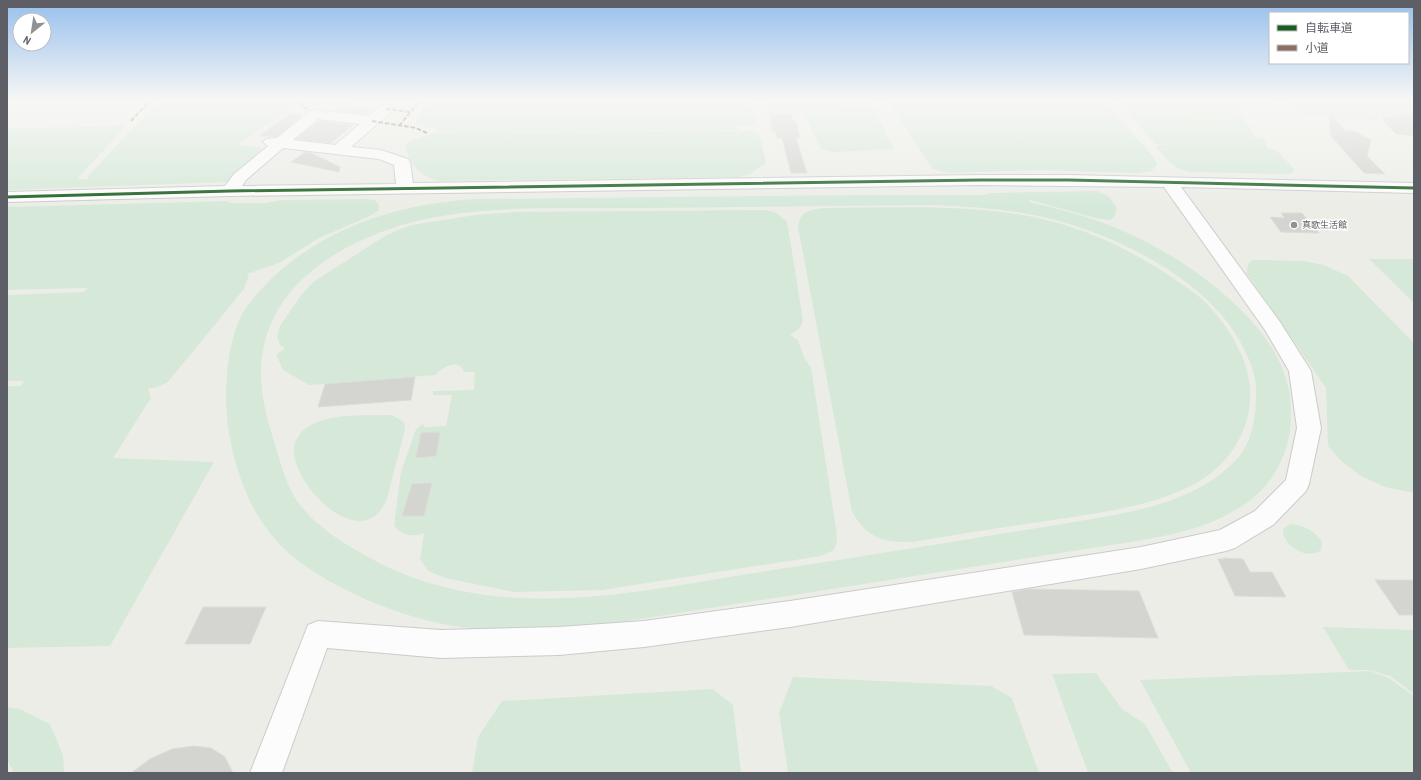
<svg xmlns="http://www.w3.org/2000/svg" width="1421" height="780" font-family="'Archivo Narrow','Noto Sans JP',sans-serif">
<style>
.green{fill:#d6e9d9;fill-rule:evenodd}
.building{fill:#d4d4d1;stroke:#dcdcd8}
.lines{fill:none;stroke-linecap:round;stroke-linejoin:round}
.minor-casing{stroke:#cacbca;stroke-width:2}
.minor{fill:#fcfcfc;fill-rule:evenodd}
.quiet{stroke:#8d6e63;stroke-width:2;stroke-dasharray:4.5 2;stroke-linecap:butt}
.cycleway-casing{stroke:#fff;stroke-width:5}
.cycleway{stroke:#1b5e20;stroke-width:3}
.poi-dot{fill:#909194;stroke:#fff;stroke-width:1.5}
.labels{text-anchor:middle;stroke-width:3;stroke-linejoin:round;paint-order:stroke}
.far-poi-label{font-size:9px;fill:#5e5f66;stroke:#fff;text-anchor:start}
</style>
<rect width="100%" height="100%" fill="#edede8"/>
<path class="green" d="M161,99H283L294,106L237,145L260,147L262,150L235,178L226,182L7,190V129L123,126L124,128L77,179H88L87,177Z
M305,99H371L348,105L307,104Z
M431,99H747L756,121L753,124L747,126L466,128L739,127V130L436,132L438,128H430L415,124L419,115Z
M764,99H866L870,104L778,111L767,108Z
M887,99H1102L1155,159L1157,165L1151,171L1139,173L1036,170L951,173L940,171L932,168Z
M1116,99H1137L1145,108L1137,99H1264L1270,109L1233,107L1229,108L1223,119L1176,118L1225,120L1230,109L1238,107L1255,137L1265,139L1266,147L1278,152L1294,169V172L1288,174L1192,172C1173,169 1168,161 1156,146L1158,145L1172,144H1155Z
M1286,99H1414V111L1397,114L1402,117H1377L1379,121L1306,115L1287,105Z
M872,106L894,149L832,152L821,149L804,114L808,110Z
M751,131L759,134L766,163L748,175L737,177L439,181C420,177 409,163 405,145L413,140L434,133Z
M1097,191L1108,196L1117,208L1114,217L1110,220L1095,218L1030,200L1029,202C1064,210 1099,219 1132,235C1183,258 1255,309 1279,361C1290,383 1293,406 1290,430C1285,466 1265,495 1232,512C1194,534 1148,539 1105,546L577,629C538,629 498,632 460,627C404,619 335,591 292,556C258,528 240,486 231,444C223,406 224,351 241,316C247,304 258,293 267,283C321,228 400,203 476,199L868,195H984L989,193ZM937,205C973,207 1008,209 1043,217C1114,233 1211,280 1244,349C1251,363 1257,378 1256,394C1256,417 1252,443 1236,460C1191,507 1122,513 1062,524C1023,530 984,537 945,543C875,554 805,565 735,576C628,594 515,616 409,576C390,569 373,560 356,550C333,537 308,519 294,496C284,479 280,460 274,441C267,419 261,396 261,372C262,298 321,254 384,231C460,203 551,209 630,208C733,207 835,206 937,205Z
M367,199L375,200L379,205V210L368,217L319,238L279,263L247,274L249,275L244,289L168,382L155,388H148L151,398L113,458L214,462L110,646L7,648V386H21L24,381H7V295L83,292L88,288L7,290V207L227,201L231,203H265L281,200Z
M823,208C891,208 961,204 1028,216C1079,225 1128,248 1170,276C1181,284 1193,291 1203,300C1226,322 1247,355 1250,387C1253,426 1232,462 1198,482C1154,507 1102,512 1053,520C1007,527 960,534 913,542C884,543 868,539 852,512L798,227C800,211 809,210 823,208Z
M767,210L776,213L787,221L803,320C802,328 796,331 790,335L798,340L804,358L811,367L836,528L837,541L834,550L821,556L602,590L514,592L445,578L428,571L420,559L424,533C414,538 400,535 394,525L401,472L416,429L421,425L425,424L424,427L446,426L452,395H433V391L474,390L475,370L482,363L475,370V372H464C460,358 442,366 436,375L309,385L283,370L276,355L285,348L280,345L277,337L280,326L299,298L313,282L385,236L398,230L412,225L475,215L516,212Z
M1369,259H1414V303Z
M1253,260L1304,261L1324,265L1348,276L1414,343V493L1385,487L1359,475L1339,459L1328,446L1326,388L1247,274C1247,268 1247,263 1253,260Z
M392,415L404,422L405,429L387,499C363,557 292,486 294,449C294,441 300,432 306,428C329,412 365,416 392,415Z
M1290,524C1304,525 1315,531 1322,542L1321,550C1308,561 1282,546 1283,529Z
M1323,627L1414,630V694L1390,676L1369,670H1349Z
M1370,671L1389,678L1414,696V773H1191L1140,680Z
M1096,673L1122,709L1145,724L1173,773H1088L1052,674Z
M793,677L991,686L1012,698L1039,773H788L779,713Z
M713,689L733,705L741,773H472L478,737L502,701Z
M7,707L20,709L50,724L63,755L64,773H14L7,759Z"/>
<path class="building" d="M338,106L371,108L365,114L333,110Z
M1328,110L1344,130L1356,132L1371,140L1367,156L1385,174L1364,173L1331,136Z
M1414,112V136L1396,134L1381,119Z
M291,113L303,115L276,137L259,136Z
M770,113L791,114L793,121H796L800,137L796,138L807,173H791L782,138H777L775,131H772Z
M318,121L353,125L331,143L297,139Z
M305,152L311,153L340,167L339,172L291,162Z
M1281,213H1302L1319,233L1281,232L1270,217L1285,218Z
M415,377L411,400L318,407L325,384Z
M440,432L436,456L416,458L421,433Z
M432,483L424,516H402L412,484Z
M1223,558L1243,559L1250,572H1272L1286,597L1235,596L1218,559H1224Z
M1375,580H1414V615H1399Z
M1029,589L1139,591L1158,638L1024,635L1012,592Z
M203,607H266L250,644H185Z
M193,746L211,748L225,757L233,773H131L150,759L172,749Z"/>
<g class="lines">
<g class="minor-casing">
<path id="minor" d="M386,105L391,106L393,109L391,112L351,147L381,150L408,159L410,162L413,183L980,175H1069L1414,183V193L1181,187L1280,322L1311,371L1321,428L1309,484L1306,491L1273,525L1235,548L1226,551L1141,569L790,627L644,647L559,655L441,658L327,648L282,773H250L308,625L318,621L441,630L559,627L644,621L790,601L1141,547L1220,530L1255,511L1286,480L1297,428L1289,371L1265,330L1164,187L980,185L230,196L7,202V192L225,186L234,174L268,146L263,142L266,139L277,138L310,111L315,110L369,116L381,106ZM318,119L360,124L335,145L293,140ZM283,148L379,159L394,165L396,184L242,186L246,180Z"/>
</g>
<use href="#minor" class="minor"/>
<path class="quiet" d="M295,99L307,109
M386,109L410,112
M131,121L151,99
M372,121L416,128L427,133
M399,126L421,99"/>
<g class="cycleway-casing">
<path id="cycleway" d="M7,197L230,191L980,180H1069L1414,188"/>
</g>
<use href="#cycleway" class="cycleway"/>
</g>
<linearGradient id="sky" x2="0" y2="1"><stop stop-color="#97bfed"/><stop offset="0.48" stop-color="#f7f7f5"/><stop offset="1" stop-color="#f7f7f5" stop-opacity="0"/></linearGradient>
<rect width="1421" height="208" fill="url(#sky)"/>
<circle class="poi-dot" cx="1294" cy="225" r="4"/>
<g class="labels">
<g class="far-poi-label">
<text x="1302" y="228">真歌生活館</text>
</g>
</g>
<rect width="1421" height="780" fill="none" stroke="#5e5f66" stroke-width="16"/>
<rect x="1269" y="12" width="140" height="52" fill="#ffffff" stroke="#bfbfc2"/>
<rect x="1277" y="25" width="20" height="6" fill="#1b5e20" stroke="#bfbfc2"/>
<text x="1305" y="32" font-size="12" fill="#5e5f66">自転車道</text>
<rect x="1277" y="45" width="20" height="6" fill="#8d6e63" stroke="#bfbfc2"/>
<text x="1305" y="52" font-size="12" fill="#5e5f66">小道</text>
<g transform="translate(32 32) rotate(210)"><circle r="19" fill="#ffffff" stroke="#bfbfc2"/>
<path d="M0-3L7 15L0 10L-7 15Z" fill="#909194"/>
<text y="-6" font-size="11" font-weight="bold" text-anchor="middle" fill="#5e5f66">N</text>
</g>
</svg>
